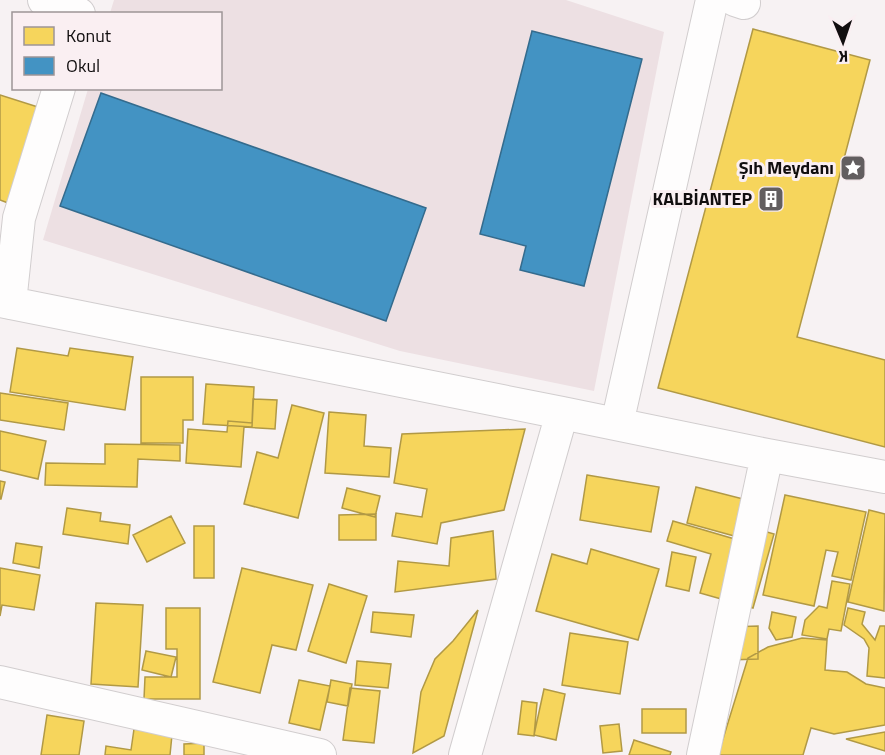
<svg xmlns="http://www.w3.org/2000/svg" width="885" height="755" font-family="'Titillium Web',sans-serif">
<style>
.built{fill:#ede0e3}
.homes{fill:#f6d55c;stroke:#b19945;stroke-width:1.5}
.schools{fill:#4393c3;stroke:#346b8d;stroke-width:1.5}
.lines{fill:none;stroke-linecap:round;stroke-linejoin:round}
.street-casing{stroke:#d1cdce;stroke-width:34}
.street{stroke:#fefdfd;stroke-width:32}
.labels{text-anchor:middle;stroke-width:6;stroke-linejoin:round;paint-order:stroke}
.poi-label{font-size:18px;font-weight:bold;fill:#110e0f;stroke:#faeff2;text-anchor:end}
</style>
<rect width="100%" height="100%" fill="#f7f2f3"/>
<path class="built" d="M114,0H566L664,32L594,391L400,351L43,240L88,89L220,88V14L110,13Z"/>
<path class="homes" d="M753,29L870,60L797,337L885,360V447L658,388Z
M0,95L41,108L8,203L0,200Z
M17,348L68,356L70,348L133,357L125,410L10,392Z
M141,377H193V420H183V443H141Z
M206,384L254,387L252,427L203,424Z
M0,393L68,403L64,430L0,420Z
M253,399L277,400L275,429L244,427L241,467L186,463L188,429L227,432L228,421L252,423Z
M292,405L324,413L298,518L244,504L257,452L278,458Z
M329,412L366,415L364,446L391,448L389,477L325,473Z
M525,429L504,510L441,523L437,544L392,536L396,513L422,517L427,489L394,483L402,434Z
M0,431L46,441L38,479L0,470Z
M105,444L180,445V461L138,459L137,487L45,485L46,463L105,464Z
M587,475L659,487L651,532L580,520Z
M0,481L5,482L1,499H0Z
M696,487L755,502L745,539L687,523Z
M347,488L380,496L375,517L342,508Z
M785,495L866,512L851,580L832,576L838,552L826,550L814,606L763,595Z
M67,508L101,513L100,521L130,525L128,544L63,534Z
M869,510L885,514L884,611L848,602Z
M376,514V540H339V515Z
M171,516L185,543L147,562L133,535Z
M673,521L745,542L750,527L774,534L753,608L700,593L711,554L667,541Z
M194,526H214V578H194Z
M493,531L496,579L395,592L398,561L449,566L451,538Z
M16,543L42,547L39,568L13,563Z
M591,549L659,569L638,640L536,611L552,554L587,564Z
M672,552L696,557L689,591L666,586Z
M0,568L40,575L34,610L2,605L0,616Z
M242,568L313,585L296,650L272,645L260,693L213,682Z
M832,581L850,584L841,631L829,629L827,639L802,635L805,620L819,606L827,608Z
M329,584L367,596L346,663L308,651Z
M96,603L143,605L138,687L91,684Z
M166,608H200V699H144L145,677H177V649H166Z
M848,608L865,612L862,624L875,640L880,626H885V678L867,676L869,648L864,639L844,625Z
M478,610L444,736L413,753L421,692L435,659L453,641Z
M373,612L414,615L411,637L371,632Z
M772,612L796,617L792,637L776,640L769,628Z
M758,626V659L729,660V627Z
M570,633L628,642L620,694L562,685Z
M802,638L827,640L825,670L847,672L866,684L885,688V725L834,734L811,728L803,755H718L748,658L768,647Z
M146,651L176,657L171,677L142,670Z
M357,661L391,664L388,688L355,685Z
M299,680L330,686L320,730L289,723Z
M331,680L352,684L348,706L327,702Z
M350,688L380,691L374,743L343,740Z
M544,689L565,694L556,740L534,735Z
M522,701L537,703L534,736L518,734Z
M642,709H686V733H642Z
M47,715L84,721L79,755H41Z
M619,724L622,751L603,753L600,726Z
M134,729L172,735L170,755H105L106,746L131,750Z
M885,732V751L846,739Z
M634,740L671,752L670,755H629Z
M204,743V755H184V744Z"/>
<path class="schools" d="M532,31L642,59L584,286L520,270L526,246L480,234Z
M101,93L426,208L386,321L60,206Z"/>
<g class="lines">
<g class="street-casing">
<path id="street" d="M44,0L79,14
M735,0L744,3
M0,301L562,413L767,455L885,477
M10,303L19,218L59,88
M617,424L712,0
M0,682L320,755
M465,755L562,413
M703,755L767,455"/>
</g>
<use href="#street" class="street"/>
</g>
<defs>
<g id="sight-square" transform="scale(1.35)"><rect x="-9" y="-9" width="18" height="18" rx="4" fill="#625e5f" stroke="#faeff2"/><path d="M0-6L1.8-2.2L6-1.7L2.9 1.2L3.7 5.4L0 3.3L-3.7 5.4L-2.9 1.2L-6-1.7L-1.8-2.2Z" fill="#fff"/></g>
<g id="building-square" transform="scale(1.35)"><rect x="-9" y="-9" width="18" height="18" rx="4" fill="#625e5f" stroke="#faeff2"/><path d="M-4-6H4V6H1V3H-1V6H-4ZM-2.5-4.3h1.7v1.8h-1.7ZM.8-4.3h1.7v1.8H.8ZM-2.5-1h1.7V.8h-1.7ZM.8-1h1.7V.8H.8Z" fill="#fff"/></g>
</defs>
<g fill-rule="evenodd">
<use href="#sight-square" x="853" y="168"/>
<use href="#building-square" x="771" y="199"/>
</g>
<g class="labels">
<g class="poi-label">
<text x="834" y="174">Şıh Meydanı</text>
<text x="752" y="205">KALBİANTEP</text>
</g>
</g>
<rect x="12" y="12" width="210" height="78" fill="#faeff2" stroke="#9d9597" stroke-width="1.5"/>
<rect x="24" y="27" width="30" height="18" fill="#f6d55c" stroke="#9d9597" stroke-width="1.5"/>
<text x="66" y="42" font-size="18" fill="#110e0f">Konut</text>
<rect x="24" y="57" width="30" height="18" fill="#4393c3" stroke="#9d9597" stroke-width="1.5"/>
<text x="66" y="72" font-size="18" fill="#110e0f">Okul</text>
<g transform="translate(843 42) rotate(178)" stroke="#faeff2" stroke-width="4.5" paint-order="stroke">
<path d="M0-4.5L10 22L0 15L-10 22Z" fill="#110e0f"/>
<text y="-9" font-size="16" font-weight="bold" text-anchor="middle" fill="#110e0f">K</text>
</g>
</svg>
